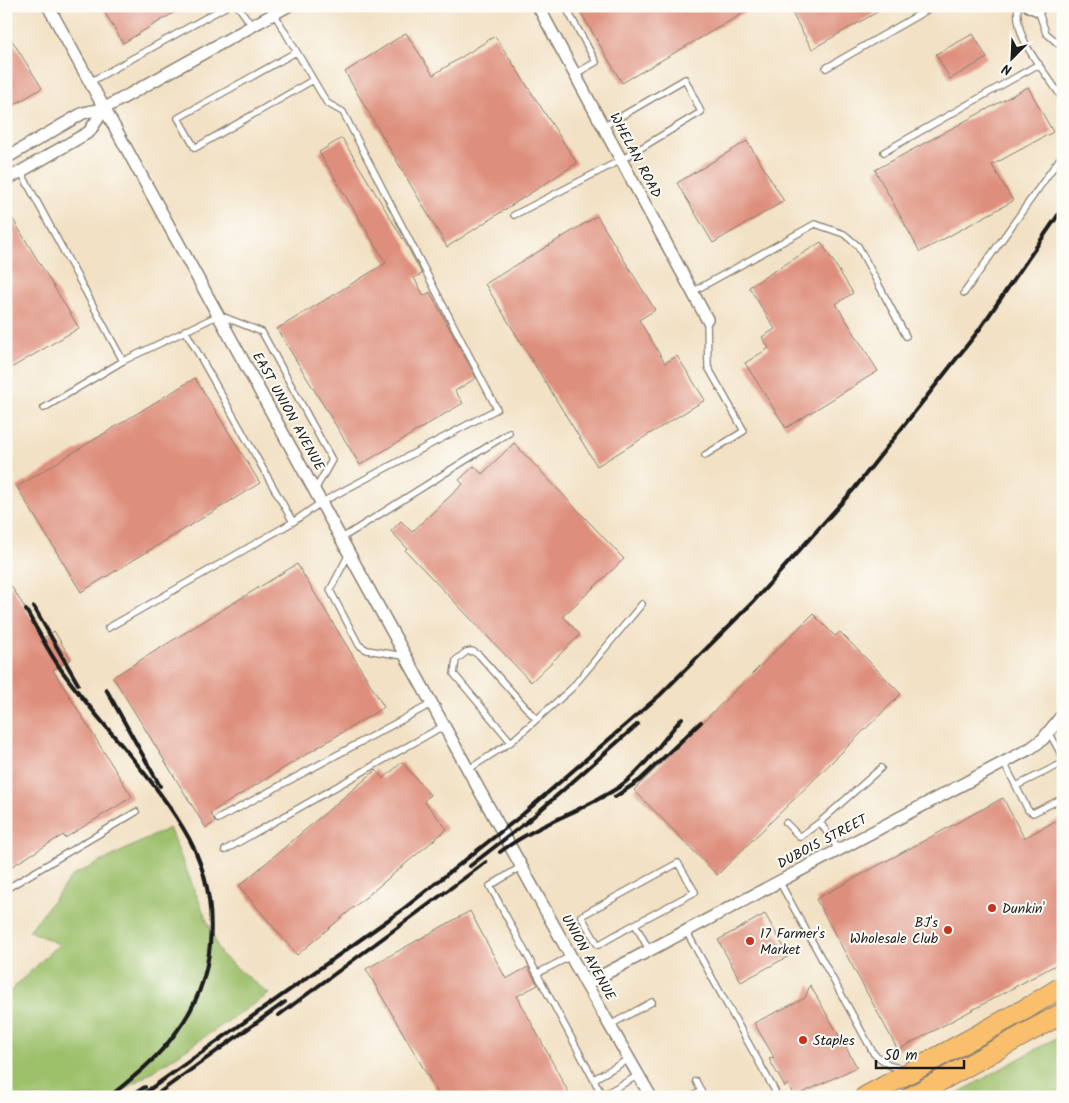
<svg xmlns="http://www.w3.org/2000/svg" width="1069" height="1103" font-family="Kalam,sans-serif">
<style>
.green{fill:#9dc06a;stroke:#5c6e43}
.building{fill:#de8e7c}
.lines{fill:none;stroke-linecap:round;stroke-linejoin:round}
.service-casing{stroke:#877e70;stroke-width:8}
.minor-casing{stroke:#877e70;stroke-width:14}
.trunk-casing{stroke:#877e70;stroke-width:22}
.service{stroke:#fff;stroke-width:5.5}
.minor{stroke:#fff;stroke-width:11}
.trunk{stroke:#f9bf6d;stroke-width:20}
.rail{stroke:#1c1c1c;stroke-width:4}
.poi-dot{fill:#c8321e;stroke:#fdfcf7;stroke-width:2}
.labels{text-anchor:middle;stroke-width:4;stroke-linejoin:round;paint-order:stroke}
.street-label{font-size:14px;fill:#1c1c1c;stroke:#fdfcf7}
.poi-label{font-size:14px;fill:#1c1c1c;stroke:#fdfcf7;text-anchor:start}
</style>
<rect width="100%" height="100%" fill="#fdfcf7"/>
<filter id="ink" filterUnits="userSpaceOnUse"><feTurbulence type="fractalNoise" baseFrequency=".02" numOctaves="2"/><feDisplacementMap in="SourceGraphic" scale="10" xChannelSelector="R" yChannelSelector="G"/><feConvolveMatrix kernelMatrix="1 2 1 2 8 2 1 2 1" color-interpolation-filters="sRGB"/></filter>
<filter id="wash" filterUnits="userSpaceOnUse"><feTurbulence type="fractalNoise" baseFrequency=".0096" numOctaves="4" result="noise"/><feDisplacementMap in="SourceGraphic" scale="20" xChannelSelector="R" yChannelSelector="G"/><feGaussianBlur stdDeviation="1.12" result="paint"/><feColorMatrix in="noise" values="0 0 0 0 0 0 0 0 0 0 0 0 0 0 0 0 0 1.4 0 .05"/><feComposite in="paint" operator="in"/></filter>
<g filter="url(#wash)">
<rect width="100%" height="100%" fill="#f2e1c4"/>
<path class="green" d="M169,828L221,955L269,994L114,1097H6V992H9L59,944L29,931L72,876Z
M1063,1034V1097H951Z"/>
<g id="blocks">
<path class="building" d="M101,6H185L123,43Z
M577,6H756L622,83Z
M788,6H888L812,49Z
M6,31L42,88L6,110Z
M406,33L433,75L495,36L577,163L447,247L345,72Z
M973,34L987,58L950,79L936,54Z
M1028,87L1053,132L992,165L1013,201L920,252L875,170Z
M342,138L406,244L422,274L414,278L424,296L430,292L476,378L455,391L463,403L360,465L277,329L386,263L319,152Z
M747,141L784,201L713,243L677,183Z
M6,208L79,328L6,371Z
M597,216L655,310L639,320L665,363L677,356L705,400L597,466L485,284Z
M821,242L853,293L836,304L878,371L786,428L745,363L769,348L762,337L775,329L749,287Z
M195,378L260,483L81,592L17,487Z
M514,443L624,559L563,616L580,635L531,682L405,550L407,548L391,531L401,521L412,532L463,484L459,480L474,466L482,474Z
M297,564L384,707L210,813L215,822L206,828L113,677Z
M6,578L44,638L54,631L71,659L53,670L132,797L65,838L63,835L6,870Z
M813,614L835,636L840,632L901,694L717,875L634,790Z
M402,762L430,795L424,801L447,829L297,955L239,886L376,770L383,779Z
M1003,798L1024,838L1063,817V961L898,1050L816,899Z
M470,911L506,979L528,967L530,971L538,985L517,996L571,1097H440L366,969Z
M765,914L789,956L741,982L718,940Z
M810,985L857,1067L794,1097L788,1084L785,1087L769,1059L774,1057L754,1023L805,998Z"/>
</g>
</g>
<g filter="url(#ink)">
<use href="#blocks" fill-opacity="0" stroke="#877e70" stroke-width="1"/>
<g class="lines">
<g class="service-casing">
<path id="service" d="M238,6L252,26
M565,6L596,62L575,74
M1018,6C1014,44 1046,70 1063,100
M1038,10L1046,33L1063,48
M275,15L327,103L343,112L497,409L322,502L293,522
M296,52L178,118L195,148L313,80
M826,68L934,6
M90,82L227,6
M884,152L1039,64
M21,172L123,361L219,315L262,332L332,460L315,490
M514,215L621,160L701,112L685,79L603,127
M692,292L815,224L844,234L858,246L906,336
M964,293L1063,154
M44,408L123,361
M705,455L744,431L708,367L707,319
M342,538L509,433
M349,554L330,590L359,645L367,650L404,656
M108,628L293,522L185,330
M1049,732L1063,758
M511,742L454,674L456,660L466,652L472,651L479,655L536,719
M1004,763L1016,786
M1063,763L1016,786L1028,810L1033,813L1063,798
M469,769L511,742L571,689L642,604
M218,819L433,703
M786,823L800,837L820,822
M838,849L820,822L881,768
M225,850L445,725
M522,866L490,886L602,1095
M779,881L874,1054L891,1066L905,1069
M6,889L136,812
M635,924L695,892L678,863L581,916L598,945L635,924L649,950
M685,929L775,1091
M538,973L571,956
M610,1025L652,1002
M594,1079L629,1059
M696,1081L704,1097
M601,1096L639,1075
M692,1097L701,1091"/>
</g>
<g class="minor-casing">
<path id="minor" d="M48,6L586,984L651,1097
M538,6L707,319
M1029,6L1038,10
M6,158L83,113L105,108L288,6
M6,180L89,132L105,108
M586,984L1031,748L1043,739L1063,714"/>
</g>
<g class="trunk-casing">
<path id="trunk" d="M865,1097L1029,1007L1063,986
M911,1097L1063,1013"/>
</g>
<use href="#service" class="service"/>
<use href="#minor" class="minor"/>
<use href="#trunk" class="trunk"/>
<path class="rail" d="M34,607L78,684
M26,610C39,632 50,655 65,675C103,727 150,773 183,828C221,889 221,973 177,1031C159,1057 134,1077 109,1097
M106,689L160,786
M615,797L640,780L701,722
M500,852C537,824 581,812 619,787C643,770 662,741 682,718
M470,866L528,821L638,724
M279,1015L486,862
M129,1097L145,1087
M139,1097L402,910L522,815L660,695L753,602L854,489L979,330L1063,208
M153,1097L285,1002"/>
</g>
</g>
<g class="poi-dot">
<circle cx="992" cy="908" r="5"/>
<circle cx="948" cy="930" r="5"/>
<circle cx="750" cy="941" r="5"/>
<circle cx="803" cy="1040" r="5"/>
</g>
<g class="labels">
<g class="street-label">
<text transform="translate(636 155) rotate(62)" y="5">WHELAN ROAD</text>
<text transform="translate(289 411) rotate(61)" y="5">EAST UNION AVENUE</text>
<text transform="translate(822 841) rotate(-28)" y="5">DUBOIS STREET</text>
<text transform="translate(589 957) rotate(61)" y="5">UNION AVENUE</text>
</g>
<g class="poi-label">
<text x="1002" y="913">Dunkin'</text>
<text x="938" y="927" text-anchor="end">BJ's<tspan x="938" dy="16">Wholesale Club</tspan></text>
<text x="760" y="938">17 Farmer's<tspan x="760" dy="16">Market</tspan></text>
<text x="813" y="1045">Staples</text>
</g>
</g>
<rect width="1069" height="1103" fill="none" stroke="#fdfcf7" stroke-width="25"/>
<g transform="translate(1012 58) rotate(204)" stroke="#fdfcf7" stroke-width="4" paint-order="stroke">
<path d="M0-4L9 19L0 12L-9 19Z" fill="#1c1c1c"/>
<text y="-8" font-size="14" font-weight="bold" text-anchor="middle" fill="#1c1c1c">N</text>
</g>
<path d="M876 1060v8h88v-8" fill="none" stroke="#1c1c1c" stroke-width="2.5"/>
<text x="884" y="1060" font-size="15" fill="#1c1c1c" stroke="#fdfcf7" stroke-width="4" paint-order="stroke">50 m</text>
</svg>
